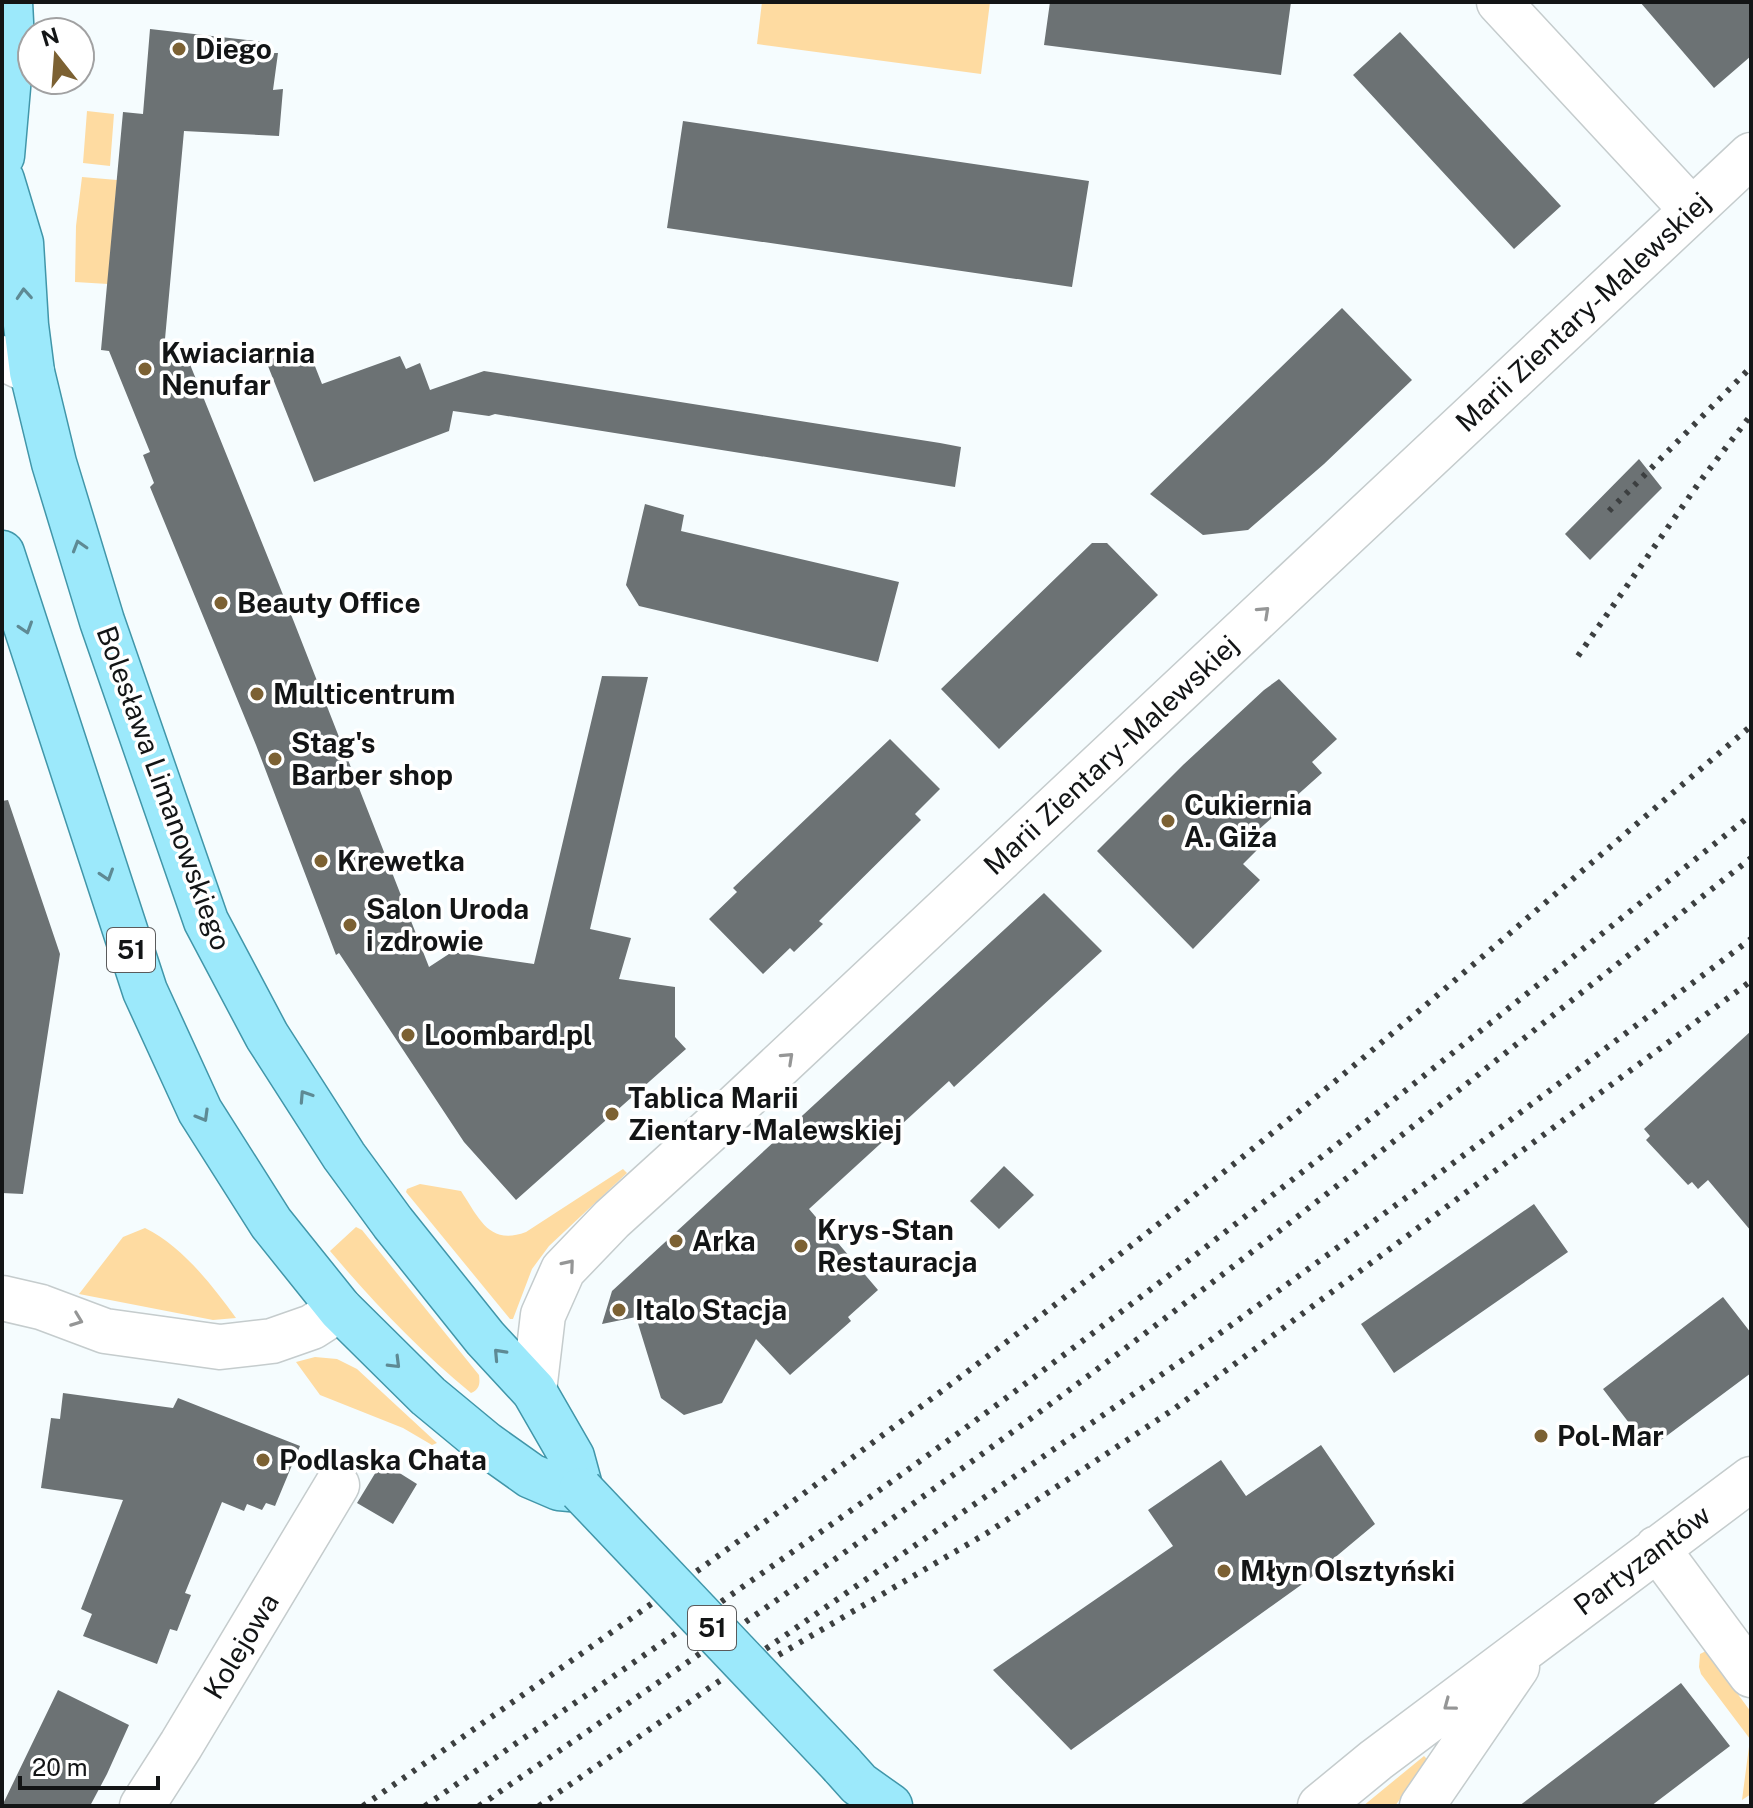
<svg xmlns="http://www.w3.org/2000/svg" width="1753" height="1808" font-family="'Public Sans',sans-serif">
<style>
.green{fill:#fedba1}
.building{fill:#6c7274}
.lines{fill:none;stroke-linecap:round;stroke-linejoin:round}
.minor-casing{stroke:#c5cccd;stroke-width:47}
.major-casing{stroke:#4196a9;stroke-width:47}
.minor{stroke:#fff;stroke-width:44}
.major{stroke:#9ce9fb;stroke-width:44}
.rail{stroke:#3c3f40;stroke-width:6;stroke-dasharray:4 8;stroke-linecap:butt}
.major-bridge-casing{stroke:#4196a9;stroke-width:47;stroke-linecap:butt}
.major-bridge{stroke:#9ce9fb;stroke-width:44}
.oneway{stroke:#5e8a94}
.oneway2{stroke:#959696}
.poi-dot{fill:#7c6133;stroke:#fff;stroke-width:3}
.labels{text-anchor:middle;stroke-width:7;stroke-linejoin:round;paint-order:stroke}
.shield{fill:#fff;stroke:#5a5b5c;stroke-width:2}
.shield-label{font-size:26px;font-weight:bold;fill:#131516}
.poi-label{font-size:28px;font-weight:bold;fill:#131516;stroke:#fff;text-anchor:start}
.street-label{font-size:28px;fill:#131516;stroke:#fff}
</style>
<rect width="100%" height="100%" fill="#f5fcfe"/>
<path class="green" d="M762,2H990L981,74L757,44Z
M87,111L114,114L110,166L83,163Z
M82,177L117,180L108,284L75,282L76,226Z
M623,1169L627,1173L549,1246L532,1269L513,1319H510L406,1192L407,1189L420,1184L461,1191C479,1218 489,1246 526,1232Z
M356,1227L362,1230L479,1375C480,1383 480,1389 471,1393C419,1350 374,1303 330,1251Z
M145,1228C182,1246 212,1285 236,1318L213,1320L79,1294L123,1237Z
M315,1357L337,1359L357,1369L437,1443L432,1445L403,1428L320,1395L296,1362Z
M1706,1651L1751,1712V1794L1742,1800L1750,1739L1701,1674L1699,1667L1700,1654Z
M1424,1756L1428,1760L1395,1806H1363Z"/>
<path class="building" d="M1050,2H1291L1281,75L1044,45Z
M1640,2H1751V56L1714,88Z
M150,29L266,42V53H278L273,90L283,89L279,136L184,131L163,361L185,352L294,622L429,967L452,952L534,964L602,676L648,677L590,929L631,938L619,979L675,987V1037L686,1049L516,1200L464,1142L339,953L336,955L256,745L150,487L154,483L143,455L150,452L109,351L101,350L123,112L143,114Z
M1400,32L1561,206L1514,249L1353,75Z
M683,121L1089,181L1072,287L667,228Z
M1342,308L1412,380L1324,464L1248,530L1203,535L1150,494Z
M307,346L322,384L400,356L406,369L420,363L430,390L484,371L940,443L961,447L955,487L495,414L489,416L453,411L449,431L314,482L266,361Z
M1639,459L1662,488L1590,560L1565,534Z
M645,504L684,515L681,531L899,582L878,662L639,606L626,585Z
M1092,543H1107L1158,595L999,749L941,689Z
M1279,679L1337,739L1312,762L1322,773L1247,840L1257,850L1243,864L1260,880L1193,949L1097,851L1183,765L1264,690Z
M890,739L940,789L915,814L921,820L819,921L823,924L794,952L790,948L763,974L709,919L737,892L733,888Z
M8,800L60,954L23,1194L2,1193V801Z
M1044,893L1102,951L954,1087L949,1081L809,1209L878,1290L848,1317L851,1321L790,1375L756,1339L722,1403L684,1415L661,1398L636,1317L602,1324L612,1291Z
M1751,1031V1231L1708,1180L1698,1189L1692,1182L1688,1185L1646,1140L1650,1136L1644,1129Z
M1004,1166L1034,1195L999,1229L970,1201Z
M1534,1204L1568,1252L1394,1373L1361,1324Z
M1723,1297L1751,1333V1373L1649,1449L1603,1389Z
M63,1393L173,1408L178,1398L300,1446L275,1506L266,1503L262,1510L247,1504L244,1511L222,1502L185,1593L191,1595L177,1631L170,1629L157,1664L83,1636L92,1614L81,1609L123,1500L41,1488L51,1418L60,1419Z
M1321,1445L1375,1524L1308,1580L1071,1750L993,1670L1173,1546L1148,1510L1221,1460L1246,1496Z
M382,1462L417,1484L393,1524L357,1503Z
M1681,1683L1730,1746L1651,1806H1519Z
M58,1690L129,1725L107,1774L90,1806H2Z"/>
<g class="lines">
<g class="minor-casing">
<path id="minor" d="M1499,2L1692,210
M2,358L32,372
M2,1298L41,1307L105,1331L220,1347L272,1341L312,1327L340,1309
M534,1391L543,1315L563,1270L612,1219L731,1111L1751,155
M1657,1548L1751,1675
M142,1806L181,1745L337,1485
M1320,1806L1376,1760L1751,1479
M1422,1806L1517,1667"/>
</g>
<g class="major-casing">
<path id="major" d="M2,156L12,42L10,2
M2,180L21,243L26,325L32,372L54,463L102,621L206,921L267,1036L344,1156L393,1223L485,1338L534,1391L572,1457L581,1490L559,1488L531,1476L486,1444L428,1396L340,1309L271,1223L200,1111L145,991L2,553
M842,1765L859,1784L890,1806"/>
</g>
<use href="#minor" class="minor"/>
<use href="#major" class="major"/>
<path class="rail" d="M1609,511L1751,367
M1578,656L1701,480L1751,415
M758,1667L987,1533L1174,1409L1751,981
M363,1806C652,1607 936,1402 1210,1183C1395,1036 1571,879 1751,726
M425,1806C637,1660 851,1515 1057,1360C1293,1184 1520,998 1751,815
M479,1806C678,1669 878,1532 1072,1388C1303,1217 1526,1036 1751,858
M539,1806L1197,1350L1444,1170L1751,939"/>
<g class="major-bridge-casing">
<path id="major-bridge" d="M581,1490L842,1765"/>
</g>
<use href="#major-bridge" class="major-bridge"/>
</g>
<defs><path id="oneway-chevron" d="M-2-3.5L2.5 0L-2 3.5" fill="none" stroke-width="1.6" stroke-linecap="round" stroke-linejoin="round" transform="scale(2)"/></defs>
<g class="oneway">
<use href="#oneway-chevron" transform="translate(24 294) rotate(-94)"/>
<use href="#oneway-chevron" transform="translate(79 546) rotate(-107)"/>
<use href="#oneway-chevron" transform="translate(26 628) rotate(72)"/>
<use href="#oneway-chevron" transform="translate(107 875) rotate(72)"/>
<use href="#oneway-chevron" transform="translate(305 1096) rotate(-123)"/>
<use href="#oneway-chevron" transform="translate(203 1116) rotate(60)"/>
<use href="#oneway-chevron" transform="translate(499 1354) rotate(-133)"/>
<use href="#oneway-chevron" transform="translate(395 1363) rotate(45)"/>
</g>
<g class="oneway2">
<use href="#oneway-chevron" transform="translate(1264 612) rotate(-43)"/>
<use href="#oneway-chevron" transform="translate(788 1058) rotate(-43)"/>
<use href="#oneway-chevron" transform="translate(569 1265) rotate(-50)"/>
<use href="#oneway-chevron" transform="translate(77 1320) rotate(21)"/>
<use href="#oneway-chevron" transform="translate(1449 1705) rotate(143)"/>
</g>
<g class="poi-dot">
<circle cx="179" cy="49" r="8"/>
<circle cx="145" cy="369" r="8"/>
<circle cx="221" cy="603" r="8"/>
<circle cx="257" cy="694" r="8"/>
<circle cx="275" cy="759" r="8"/>
<circle cx="1168" cy="821" r="8"/>
<circle cx="321" cy="861" r="8"/>
<circle cx="350" cy="925" r="8"/>
<circle cx="408" cy="1035" r="8"/>
<circle cx="612" cy="1114" r="8"/>
<circle cx="676" cy="1241" r="8"/>
<circle cx="801" cy="1246" r="8"/>
<circle cx="619" cy="1310" r="8"/>
<circle cx="1541" cy="1436" r="8"/>
<circle cx="263" cy="1460" r="8"/>
<circle cx="1224" cy="1571" r="8"/>
</g>
<g class="labels">
<g class="shield">
<rect x="107" y="928" width="48" height="44" rx="6"/>
<rect x="688" y="1606" width="48" height="44" rx="6"/>
</g>
<g class="shield-label">
<text x="131" y="959">51</text>
<text x="712" y="1637">51</text>
</g>
<g class="poi-label">
<text x="195" y="59">Diego</text>
<text x="161" y="363">Kwiaciarnia<tspan x="161" dy="32">Nenufar</tspan></text>
<text x="237" y="613">Beauty Office</text>
<text x="273" y="704">Multicentrum</text>
<text x="291" y="753">Stag's<tspan x="291" dy="32">Barber shop</tspan></text>
<text x="1184" y="815">Cukiernia<tspan x="1184" dy="32">A. Giża</tspan></text>
<text x="337" y="871">Krewetka</text>
<text x="366" y="919">Salon Uroda<tspan x="366" dy="32">i zdrowie</tspan></text>
<text x="424" y="1045">Loombard.pl</text>
<text x="628" y="1108">Tablica Marii<tspan x="628" dy="32">Zientary-Malewskiej</tspan></text>
<text x="817" y="1240">Krys-Stan<tspan x="817" dy="32">Restauracja</tspan></text>
<text x="692" y="1251">Arka</text>
<text x="635" y="1320">Italo Stacja</text>
<text x="1557" y="1446">Pol-Mar</text>
<text x="279" y="1470">Podlaska Chata</text>
<text x="1240" y="1581">Młyn Olsztyński</text>
</g>
<g class="street-label">
<text transform="translate(1583 312) rotate(-43)" y="10">Marii Zientary-Malewskiej</text>
<text transform="translate(1111 755) rotate(-43)" y="10">Marii Zientary-Malewskiej</text>
<text transform="translate(164 788) rotate(70)" y="10">Bolesława Limanowskiego</text>
<text transform="translate(1642 1560) rotate(-37)" y="10">Partyzantów</text>
<text transform="translate(241 1646) rotate(-59)" y="10">Kolejowa</text>
</g>
</g>
<rect width="1753" height="1808" fill="none" stroke="#131516" stroke-width="8"/>
<g transform="translate(56 56) rotate(343)"><circle r="38" fill="#ffffff" stroke="#a1a1a2" stroke-width="2"/>
<path d="M0-6L14 30L0 20L-14 30Z" fill="#7c6133"/>
<text y="-12" font-size="22" font-weight="bold" text-anchor="middle" fill="#131516">N</text>
</g>
<path d="M20 1776v12h138v-12" fill="none" stroke="#131516" stroke-width="4"/>
<text x="32" y="1776" font-size="24" fill="#131516" stroke="#ffffff" stroke-width="6" paint-order="stroke">20 m</text>
</svg>
